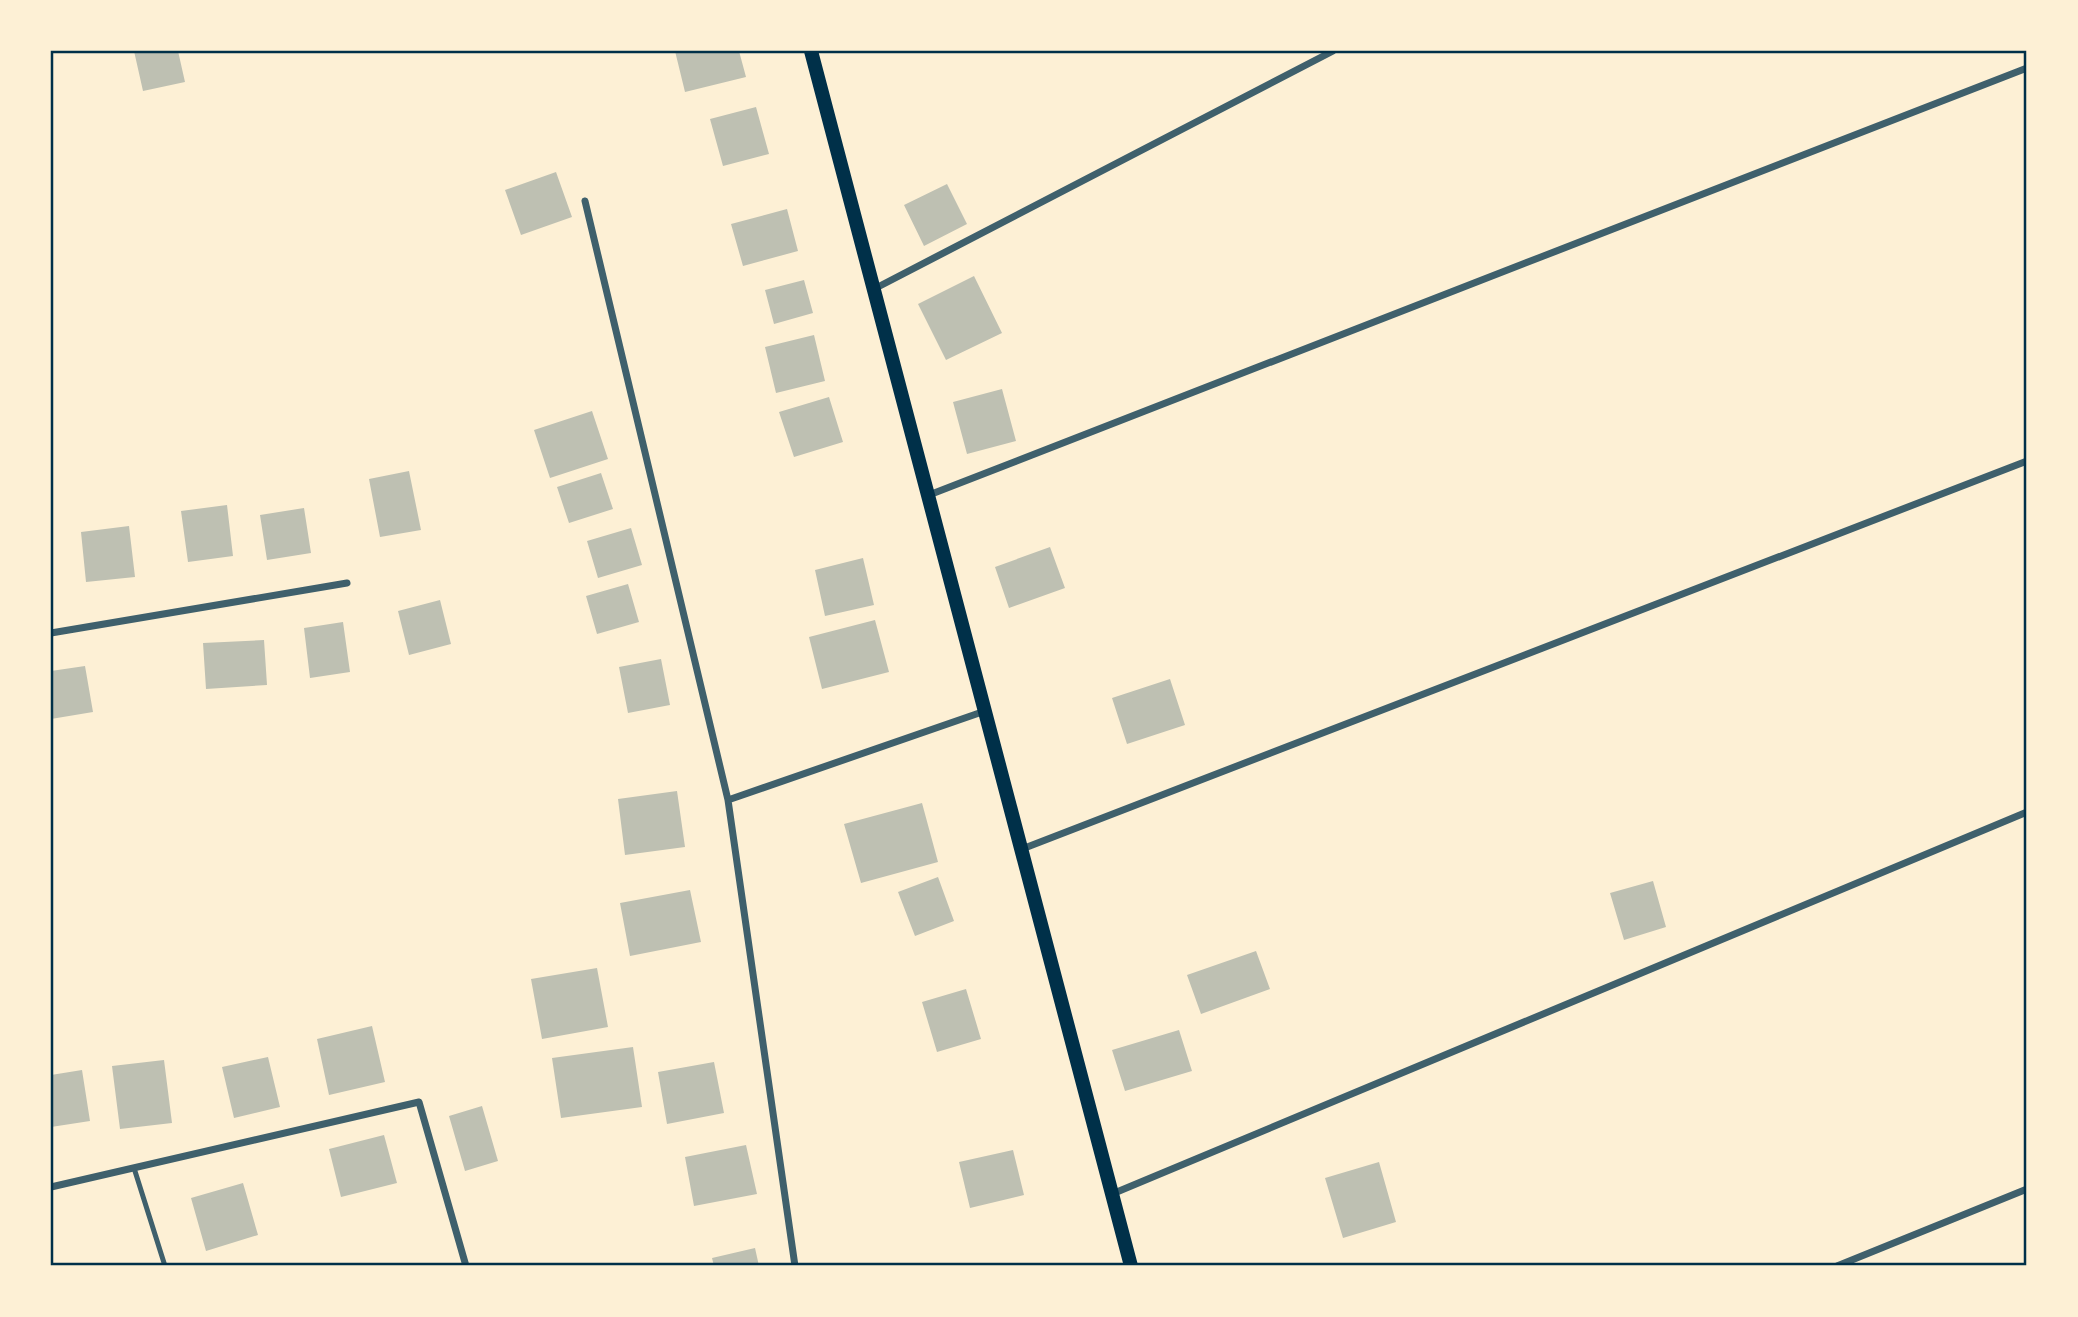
<svg xmlns="http://www.w3.org/2000/svg" width="2078" height="1317" font-family="Rubik,sans-serif">
<style>
.building{fill:#bec0b2}
.lines{fill:none;stroke-linecap:round;stroke-linejoin:round}
.service{stroke:#3f606c;stroke-width:5}
.minor{stroke:#3f606c;stroke-width:7}
.secondary{stroke:#003049;stroke-width:14}
.neatline{fill:none;stroke:#003049;stroke-width:2.5}
</style>
<rect width="100%" height="100%" fill="#fdf0d5"/>
<path class="building" d="M134,51H178L185,82L143,91Z
M675,51H739L746,77L685,92Z
M756,107L769,154L723,166L710,119Z
M556,172L572,217L521,235L505,190Z
M947,184L967,224L924,246L904,205Z
M787,209L798,251L743,266L731,224Z
M974,276L1002,333L946,360L918,304Z
M804,280L813,313L774,324L765,290Z
M814,335L825,381L776,393L765,347Z
M1002,389L1016,441L967,454L953,402Z
M829,397L843,442L794,457L779,412Z
M592,411L608,459L550,478L534,430Z
M409,471L421,530L380,537L369,479Z
M601,473L613,509L569,523L557,487Z
M227,505L233,556L188,562L181,511Z
M304,508L311,553L267,560L260,515Z
M129,526L135,577L86,582L81,532Z
M631,528L642,565L598,578L587,541Z
M1050,547L1065,588L1009,608L995,567Z
M863,558L874,605L825,616L815,570Z
M628,584L639,622L597,634L586,596Z
M440,600L451,644L409,655L398,611Z
M875,620L889,672L822,689L809,637Z
M343,622L350,672L310,678L304,628Z
M264,640L267,685L206,689L203,643Z
M661,659L670,705L628,713L619,667Z
M85,666L93,712L51,719V671Z
M1170,679L1185,725L1127,744L1112,698Z
M677,791L685,847L625,855L618,799Z
M922,803L938,862L861,883L844,824Z
M938,877L954,921L915,936L898,892Z
M1653,881L1666,927L1624,940L1610,893Z
M690,890L701,942L630,956L620,903Z
M1256,951L1270,989L1201,1014L1187,975Z
M597,968L608,1027L542,1039L531,979Z
M966,989L981,1039L937,1052L922,1002Z
M372,1026L385,1082L329,1095L317,1039Z
M1179,1030L1192,1071L1125,1091L1112,1050Z
M633,1047L642,1107L561,1118L552,1058Z
M268,1057L280,1107L234,1118L222,1067Z
M164,1060L172,1123L120,1129L112,1066Z
M714,1062L724,1113L667,1124L658,1072Z
M82,1070L90,1121L51,1127V1075Z
M482,1106L498,1161L465,1171L449,1116Z
M384,1135L397,1183L341,1197L329,1149Z
M746,1145L757,1194L694,1206L685,1157Z
M1013,1150L1024,1195L970,1208L959,1162Z
M1379,1162L1396,1222L1343,1238L1325,1178Z
M243,1183L258,1235L206,1251L191,1198Z
M755,1248L759,1266H714L712,1258Z"/>
<g class="lines">
<path class="service" d="M134,1168L165,1266"/>
<path class="minor" d="M585,201L728,800L795,1266
M874,289L1333,51
M929,495L2027,68
M51,633L347,583
M728,800L985,711
M1022,849L2027,461
M51,1187L419,1102L466,1266
M1112,1194L2027,812
M1837,1266L2027,1189"/>
<path class="secondary" d="M811,51L1131,1266"/>
</g>
<rect width="2078" height="1317" fill="none" stroke="#fdf0d5" stroke-width="105"/>
<rect x="52" y="52" width="1973" height="1212" class="neatline"/>
</svg>
